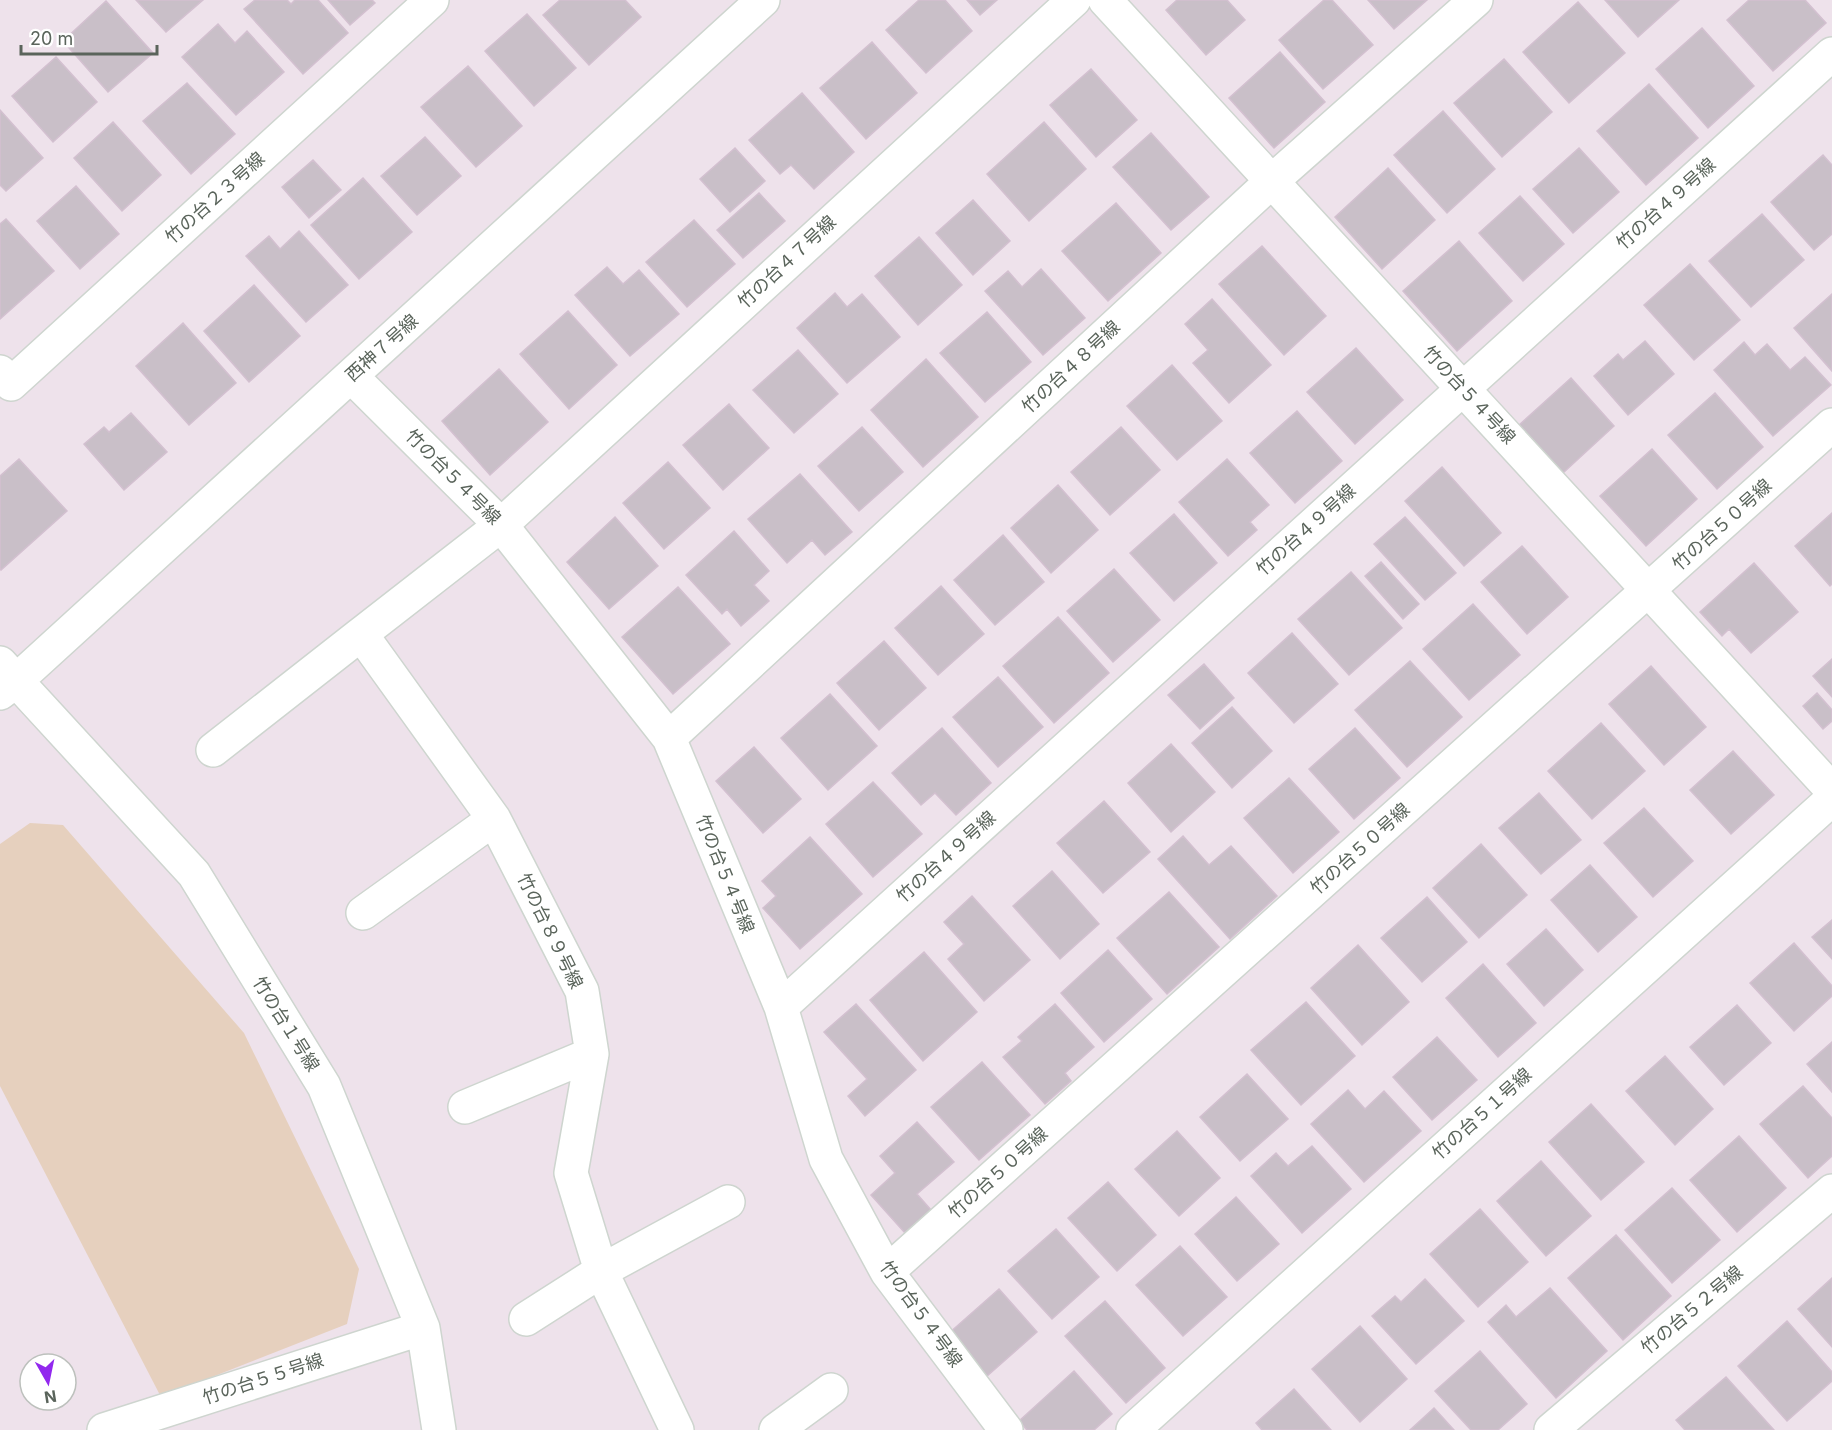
<svg xmlns="http://www.w3.org/2000/svg" width="1832" height="1430" font-family="Inter,'Noto Sans JP',sans-serif">
<style>
.green{fill:#e6d0be}
.building{fill:#c9bfc8;stroke:#d3c0d0;stroke-width:1.5}
.lines{fill:none;stroke-linecap:round;stroke-linejoin:round}
.minor-casing{stroke:#ced5cf;stroke-width:36}
.minor{stroke:#fff;stroke-width:33}
.labels{text-anchor:middle;stroke-width:4.5;stroke-linejoin:round;paint-order:stroke}
.street-label{font-size:18px;fill:#5a645b;stroke:#fff}
</style>
<rect width="100%" height="100%" fill="#eee2eb"/>
<path class="green" d="M30,823L63,825L244,1033L359,1269L347,1324L161,1397L0,1086V844Z"/>
<path class="building" d="M136,0H203L166,32Z
M255,0H287L291,4L295,0H318L348,33L303,74L244,9Z
M328,0H372L375,3L350,25Z
M560,0H625L641,17L589,65L543,15Z
M919,0H945L972,31L926,73L886,30Z
M967,0H997L980,15Z
M1177,0H1227L1245,20L1206,55L1166,10Z
M1324,0H1332L1373,45L1323,89L1279,40Z
M1368,0H1427L1394,29Z
M1605,0H1679L1638,37Z
M1749,0H1805L1826,23L1773,71L1727,20Z
M106,1L153,53L108,92L63,41Z
M1578,2L1625,53L1569,103L1523,52Z
M527,14L576,68L534,106L485,51Z
M218,24L235,43L247,31L284,72L236,115L182,57Z
M1702,28L1754,86L1708,128L1656,69Z
M872,42L917,93L866,139L820,88Z
M1280,52L1325,102L1274,148L1229,98Z
M56,57L97,102L53,142L12,96Z
M1504,59L1552,112L1502,157L1454,103Z
M468,66L522,126L476,167L421,107Z
M1091,69L1137,120L1096,157L1050,105Z
M187,83L235,134L191,174L143,121Z
M1649,84L1698,138L1646,185L1597,131Z
M802,93L854,152L814,189L791,165L780,174L749,140Z
M0,110L43,158L6,191L0,185Z
M1443,111L1495,169L1447,213L1394,155Z
M113,122L161,175L122,211L74,158Z
M1044,122L1086,169L1029,221L987,174Z
M1151,133L1209,197L1171,230L1113,167Z
M425,137L461,176L417,215L381,176Z
M735,148L765,181L730,212L700,179Z
M1579,148L1619,192L1573,233L1533,189Z
M1823,155L1832,165V234L1814,250L1771,202Z
M313,160L341,190L309,218L282,187Z
M1388,168L1435,220L1382,269L1335,217Z
M363,178L412,232L359,279L311,225Z
M76,186L119,234L80,269L37,221Z
M759,193L785,221L743,258L717,230Z
M1520,196L1564,244L1523,281L1479,233Z
M973,200L1010,241L973,275L936,233Z
M1116,203L1161,253L1108,301L1062,251Z
M1762,214L1804,260L1751,307L1709,261Z
M6,219L54,271L0,319V224Z
M694,220L735,264L687,307L646,262Z
M299,231L348,285L306,322L246,256L269,236L280,249Z
M919,237L962,285L918,325L875,276Z
M1459,241L1512,301L1457,351L1403,291Z
M1262,246L1326,316L1284,355L1219,284Z
M1690,264L1740,320L1694,360L1644,305Z
M607,267L623,284L639,270L679,314L630,356L575,295Z
M1041,269L1085,318L1043,355L985,291L1008,271L1022,287Z
M254,285L300,336L249,382L204,331Z
M835,293L847,307L862,294L900,337L847,383L797,328Z
M1832,294V371L1794,328Z
M1212,299L1271,365L1229,403L1193,363L1208,350L1185,324Z
M568,311L617,365L569,409L520,354Z
M987,312L1031,362L985,402L940,353Z
M183,323L236,383L189,425L136,366Z
M1645,341L1674,374L1628,415L1594,376L1618,354L1623,360Z
M1744,342L1755,355L1767,344L1790,370L1805,357L1831,385L1773,436L1714,370Z
M1356,348L1403,400L1355,444L1307,392Z
M798,350L838,394L794,433L753,390Z
M926,359L978,417L923,467L871,410Z
M1172,365L1222,421L1177,460L1127,406Z
M499,369L548,422L490,475L442,421Z
M1571,378L1614,426L1563,473L1519,425Z
M1715,393L1763,447L1717,489L1668,435Z
M729,404L769,448L723,490L683,445Z
M1297,411L1342,461L1295,503L1250,453Z
M131,413L167,452L124,490L84,444L104,427L109,432Z
M862,427L903,472L859,511L818,466Z
M1121,427L1160,470L1110,515L1071,472Z
M1652,449L1697,499L1646,546L1600,496Z
M19,459L67,511L1,570L0,568V476Z
M1227,459L1269,505L1250,522L1257,530L1228,556L1179,502Z
M668,462L710,508L664,549L623,503Z
M1442,467L1501,533L1464,566L1405,501Z
M800,474L852,532L825,555L812,540L787,563L748,519Z
M1058,485L1098,530L1051,573L1011,528Z
M1832,513V584L1830,586L1795,546Z
M1174,514L1217,563L1174,601L1130,553Z
M615,517L658,566L609,609L567,562Z
M1405,517L1456,573L1425,600L1374,544Z
M734,531L769,571L754,585L769,601L741,626L727,609L722,614L686,575Z
M1003,535L1044,582L995,625L954,580Z
M1522,546L1568,597L1527,634L1481,582Z
M1381,562L1419,604L1403,619L1365,576Z
M1754,563L1798,612L1751,653L1729,629L1722,636L1700,612Z
M1114,569L1160,620L1113,662L1067,611Z
M1351,572L1402,628L1349,675L1298,619Z
M941,586L984,634L938,675L895,628Z
M678,587L730,644L673,694L622,637Z
M1473,604L1520,655L1469,700L1423,649Z
M1058,617L1109,673L1054,723L1003,666Z
M1292,633L1338,684L1294,723L1248,673Z
M884,641L926,688L879,730L837,683Z
M1832,659V697L1813,676Z
M1410,661L1462,717L1407,767L1355,710Z
M1204,664L1234,698L1200,729L1168,695Z
M1651,666L1706,727L1664,765L1609,704Z
M998,677L1043,727L998,767L953,717Z
M1817,693L1832,710V721L1823,729L1803,706Z
M830,694L877,746L828,790L781,738Z
M1232,707L1272,751L1232,788L1192,743Z
M1601,723L1645,771L1592,819L1548,771Z
M942,728L991,783L956,815L935,793L921,805L892,773Z
M1355,728L1400,778L1354,819L1309,769Z
M1171,744L1215,792L1171,832L1128,783Z
M754,747L801,799L763,833L716,781Z
M1733,751L1774,795L1731,834L1690,790Z
M1289,778L1339,832L1293,873L1244,818Z
M873,782L922,834L873,877L826,824Z
M1539,793L1581,840L1541,874L1499,828Z
M1104,801L1150,852L1103,893L1057,843Z
M1644,808L1693,861L1653,897L1604,843Z
M1183,836L1209,865L1231,846L1277,896L1230,939L1158,859Z
M810,837L862,894L800,949L763,908L776,896L762,881Z
M1481,844L1527,895L1479,938L1433,888Z
M1590,865L1637,917L1598,952L1551,900Z
M1052,871L1099,924L1060,959L1013,906Z
M1169,892L1219,947L1167,994L1117,938Z
M972,896L1030,960L984,1001L948,959L964,944L944,922Z
M1427,897L1467,942L1422,982L1381,938Z
M1832,920V959L1812,937Z
M1546,929L1583,970L1544,1006L1507,964Z
M1794,943L1832,986V996L1794,1031L1750,983Z
M1358,945L1409,1002L1362,1045L1311,988Z
M1108,950L1152,999L1104,1042L1061,993Z
M924,952L977,1012L923,1061L870,1000Z
M1483,964L1536,1023L1498,1057L1446,998Z
M1306,1002L1355,1056L1301,1105L1251,1050Z
M856,1004L916,1070L865,1116L848,1096L867,1079L824,1032Z
M1055,1004L1094,1047L1065,1073L1071,1081L1045,1104L1003,1057L1022,1041L1018,1037Z
M1737,1005L1771,1043L1724,1085L1690,1047Z
M1437,1037L1477,1080L1432,1120L1393,1077Z
M1832,1042V1092L1807,1064Z
M1665,1056L1713,1109L1675,1145L1626,1091Z
M982,1062L1030,1115L979,1160L931,1107Z
M1247,1074L1288,1119L1240,1161L1200,1117Z
M1803,1086L1832,1118V1156L1808,1178L1760,1124Z
M1348,1090L1365,1109L1384,1091L1421,1131L1364,1182L1311,1124Z
M1591,1104L1644,1162L1601,1200L1549,1142Z
M917,1122L954,1162L917,1194L931,1210L905,1233L871,1195L895,1173L880,1156Z
M1177,1131L1220,1178L1179,1216L1135,1169Z
M1739,1136L1786,1188L1737,1232L1690,1180Z
M1312,1146L1351,1189L1302,1233L1251,1176L1276,1153L1288,1166Z
M1541,1161L1591,1216L1546,1256L1497,1201Z
M1108,1182L1156,1235L1117,1271L1068,1218Z
M1672,1188L1720,1240L1672,1283L1625,1230Z
M1236,1197L1279,1244L1237,1281L1195,1234Z
M1480,1209L1528,1262L1478,1307L1430,1254Z
M1056,1229L1099,1277L1052,1319L1008,1271Z
M1616,1235L1671,1296L1623,1340L1568,1278Z
M1180,1246L1227,1297L1183,1336L1136,1285Z
M1832,1278V1347L1798,1309Z
M1425,1279L1464,1321L1416,1364L1372,1316L1395,1296L1401,1302Z
M1550,1288L1607,1351L1556,1398L1488,1322L1506,1305L1516,1317Z
M999,1289L1037,1332L986,1377L948,1334Z
M1105,1301L1165,1368L1126,1403L1065,1336Z
M1787,1321L1832,1372V1381L1787,1421L1738,1366Z
M1360,1326L1407,1379L1360,1422L1312,1369Z
M1480,1351L1527,1404L1498,1430H1471L1435,1391Z
M1074,1371L1112,1414L1094,1430H1027L1019,1421Z
M1726,1377L1774,1430H1685L1676,1420Z
M1294,1389L1331,1430H1262L1256,1423Z
M1434,1408L1454,1430H1410Z"/>
<g class="lines">
<g class="minor-casing">
<path id="minor" d="M1105,0L1832,790
M0,372L11,384L432,0
M351,376L501,525L669,738L781,1007L826,1159L887,1272L1006,1430
M0,663L194,874L324,1086L423,1328L439,1430
M0,693L16,681L763,0
M669,738L1272,181L1476,0
M213,750L361,634
M363,913L494,819
M781,1007L1832,54
M465,1107L592,1054
M887,1272L1832,425
M526,1319L601,1271L728,1202
M104,1430L423,1328
M677,1430L601,1271L571,1173L592,1054L582,991L494,819L361,634L501,525L1074,0
M776,1430L831,1390
M1133,1430L1832,799
M1551,1430L1832,1191"/>
</g>
<use href="#minor" class="minor"/>
</g>
<g class="labels">
<g class="street-label">
<text transform="translate(215 198) rotate(-42)" y="6">竹の台２３号線</text>
<text transform="translate(1666 204) rotate(-42)" y="6">竹の台４９号線</text>
<text transform="translate(787 262) rotate(-43)" y="6">竹の台４７号線</text>
<text transform="translate(382 348) rotate(-42)" y="6">西神７号線</text>
<text transform="translate(1071 367) rotate(-43)" y="6">竹の台４８号線</text>
<text transform="translate(1469 395) rotate(47)" y="6">竹の台５４号線</text>
<text transform="translate(453 477) rotate(45)" y="6">竹の台５４号線</text>
<text transform="translate(1722 525) rotate(-42)" y="6">竹の台５０号線</text>
<text transform="translate(1306 530) rotate(-42)" y="6">竹の台４９号線</text>
<text transform="translate(1360 849) rotate(-42)" y="6">竹の台５０号線</text>
<text transform="translate(946 857) rotate(-42)" y="6">竹の台４９号線</text>
<text transform="translate(725 874) rotate(68)" y="6">竹の台５４号線</text>
<text transform="translate(550 931) rotate(64)" y="6">竹の台８９号線</text>
<text transform="translate(286 1024) rotate(58)" y="6">竹の台１号線</text>
<text transform="translate(1482 1114) rotate(-42)" y="6">竹の台５１号線</text>
<text transform="translate(998 1173) rotate(-42)" y="6">竹の台５０号線</text>
<text transform="translate(1692 1310) rotate(-40)" y="6">竹の台５２号線</text>
<text transform="translate(921 1314) rotate(54)" y="6">竹の台５４号線</text>
<text transform="translate(263 1379) rotate(-18)" y="6">竹の台５５号線</text>
</g>
</g>
<g transform="translate(48 1382) rotate(171)"><circle r="28" fill="#ffffff" stroke="#bdc1bd" stroke-width="1.5"/>
<path d="M0-4.5L10 22L0 15L-10 22Z" fill="#9228ee"/>
<text y="-9" font-size="16" font-weight="bold" text-anchor="middle" fill="#5a645b">N</text>
</g>
<path d="M21 45v9h136v-9" fill="none" stroke="#5a645b" stroke-width="3"/>
<text x="30" y="45" font-size="18" fill="#5a645b" stroke="#ffffff" stroke-width="4.5" paint-order="stroke">20 m</text>
</svg>
